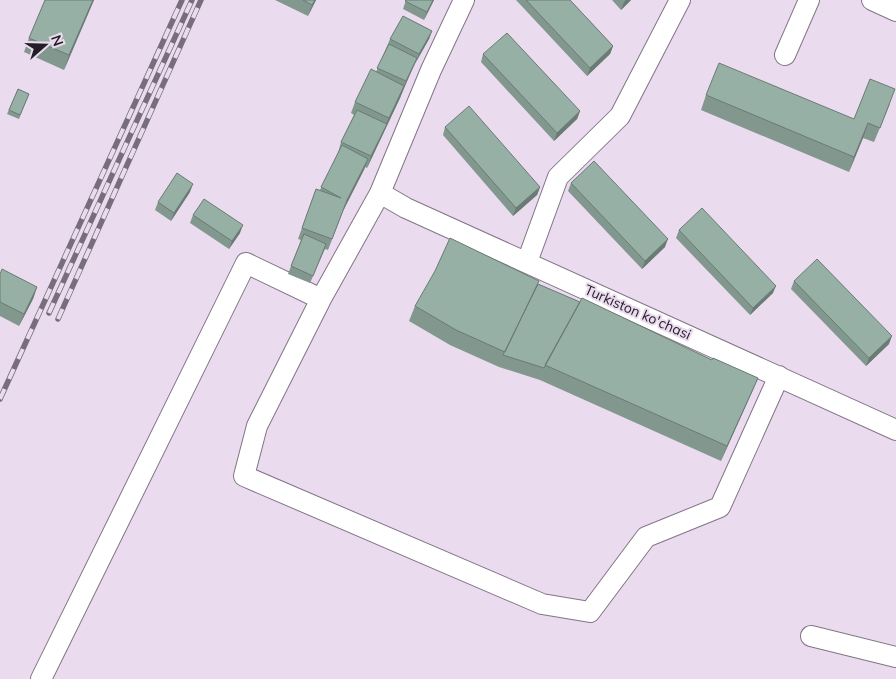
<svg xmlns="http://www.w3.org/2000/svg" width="896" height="679" font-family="Mulish,sans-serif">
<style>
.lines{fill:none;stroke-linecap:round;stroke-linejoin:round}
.minor-casing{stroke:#827586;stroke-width:22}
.minor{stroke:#fff;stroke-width:20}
.rail-casing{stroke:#786e7b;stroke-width:5.5}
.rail{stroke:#eadbef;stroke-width:4;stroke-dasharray:11;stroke-linecap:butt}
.wall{fill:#82978e}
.shaded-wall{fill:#6a7b74}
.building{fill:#97b0a5;stroke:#6a7b74}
.labels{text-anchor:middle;stroke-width:4;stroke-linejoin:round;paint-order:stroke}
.street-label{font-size:14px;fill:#241e26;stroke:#eadbef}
</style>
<rect width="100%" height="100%" fill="#eadbef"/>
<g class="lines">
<g class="minor-casing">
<path id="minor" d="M464,0L431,70L380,193L321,299L257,426L244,476L542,604L590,612L646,537L720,507L779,376
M872,0L896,11
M785,55L809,0
M380,193L406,208L896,430
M527,262L558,177L620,116L680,0
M811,636L896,657
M41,679L246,263L321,299"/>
</g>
<use href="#minor" class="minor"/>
<g class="rail-casing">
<path id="rail" d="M49,313L192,0
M58,319L201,0
M0,399L182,0"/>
</g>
<use href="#rail" class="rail"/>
</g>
<path class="wall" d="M45,0H94L64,70L24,52L29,38Z
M275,0H316L308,16Z
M406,0H434L424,20L403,9Z
M516,0H570L613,46L610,54L587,76Z
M612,0H631L621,10Z
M432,31L429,39L416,62L404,87L400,98L367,168L365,167L343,211L328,250L325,249L310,283L288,274L301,240L298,239L316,189L320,190L338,153L341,142L354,115L351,113L355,102L376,72L390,39Z
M483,54L580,111L577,119L554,141L481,62Z
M18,89L29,94L19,119L7,114Z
M706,95L854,119L890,104L874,142L863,138L849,172L701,110Z
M445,127L540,187L537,195L513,216L443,135Z
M571,183L665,247L642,269L568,191Z
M190,192L171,221L155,210L158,202Z
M193,215L240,233L229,249L190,223Z
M679,230L773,293L750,315L676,238Z
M0,274L37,287L33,299L19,326L0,316Z
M794,281L889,344L866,366L791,289Z
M538,284L712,360L758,378L752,392L721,461L540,380L499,367L450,345L409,321L415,306Z"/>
<path class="shaded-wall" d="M93,0H94L64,70L69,55Z
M315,0H316L308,16L312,5Z
M433,0H434L424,20L427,12Z
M626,0H631L621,10L624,2Z
M432,31L429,39L416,62L419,54Z
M613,46L610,54L587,76L590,68Z
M417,58L400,98L367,168L371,156Z
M580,111L577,119L554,141L557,133Z
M868,123L863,138L849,172L854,157Z
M368,159L364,170L343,211L328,250L347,200Z
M193,184L190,192L171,221L174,213Z
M540,187L537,195L513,216L516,208Z
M243,225L240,233L229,249L232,241Z
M668,239L665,247L642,269L645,261Z
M776,286L773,293L750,315L753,308Z
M37,287L33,299L19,326L24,314Z
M892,336L889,344L866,366L869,358Z
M758,378L752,392L721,461L727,446Z"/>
<path class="building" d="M45,0H93L69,55L29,38Z
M303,0H315L312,5Z
M406,0H433L427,12L405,1Z
M526,0H570L613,46L590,68Z
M403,16L432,31L419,54L390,39Z
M507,33L580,111L557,133L483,54Z
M389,44L417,58L406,81L377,68Z
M719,63L854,119L870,79L895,89L880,128L868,123L854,157L706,95Z
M371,69L404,86L389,118L355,102Z
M18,89L29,94L20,115L9,110Z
M469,106L540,187L516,208L445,127Z
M357,110L387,124L371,156L341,142Z
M342,145L368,159L347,200L332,239L302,228L316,189L341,198L321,187Z
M594,161L668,239L645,261L571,183Z
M177,173L193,184L174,213L158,202Z
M204,199L243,225L232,241L193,215Z
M702,208L776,286L753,308L679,230Z
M304,234L326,244L313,276L291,266Z
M450,238L539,281L505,352L456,330L415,306L435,271Z
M817,259L892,336L869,358L794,281Z
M2,269L37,287L24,314L0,302V274Z
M538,284L580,302L544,368L503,355Z
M582,298L712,360L713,358L758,378L727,446L545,365Z"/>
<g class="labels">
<g class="street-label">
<text transform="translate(638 312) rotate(24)" y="5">Turkiston ko'chasi</text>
</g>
</g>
<g transform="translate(45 45) rotate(70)" stroke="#eadbef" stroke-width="4" paint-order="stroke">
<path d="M0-4L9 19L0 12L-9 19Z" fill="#241e26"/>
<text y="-8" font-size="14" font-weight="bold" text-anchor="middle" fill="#241e26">N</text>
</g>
</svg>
